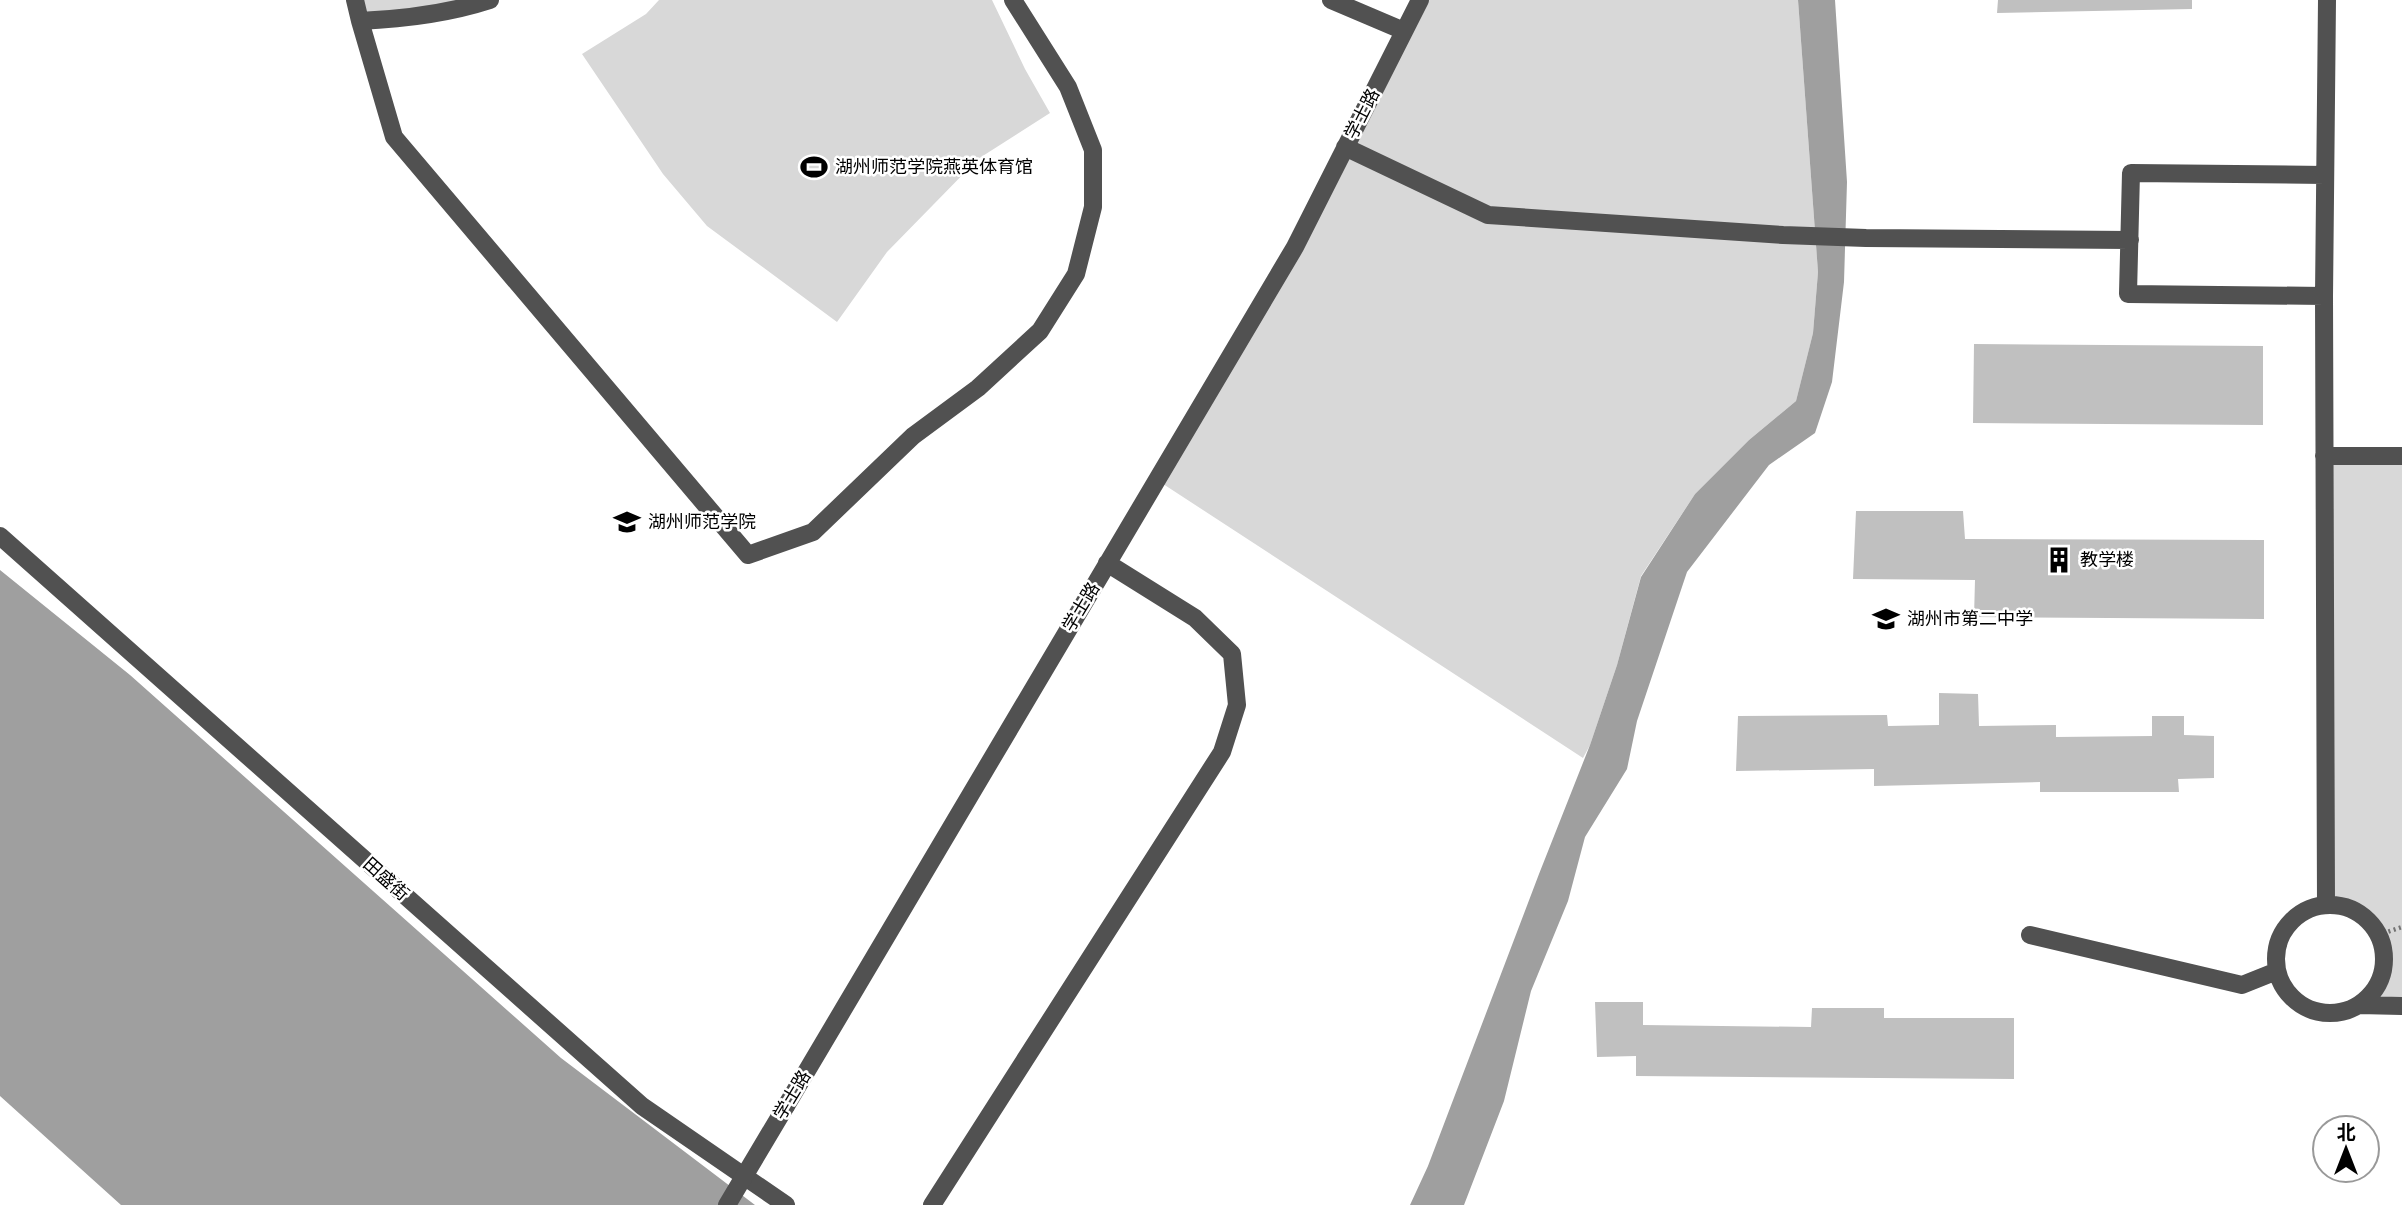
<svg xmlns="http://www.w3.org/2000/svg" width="2402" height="1205" font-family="Rubik,'Noto Sans SC',sans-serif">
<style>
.green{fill:#d8d8d8}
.water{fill:#9f9f9f}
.building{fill:#c0c0c0}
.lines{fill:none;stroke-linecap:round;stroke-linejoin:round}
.path{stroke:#737373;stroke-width:4.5;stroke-dasharray:2 3.5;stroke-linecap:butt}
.minor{stroke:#515151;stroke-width:18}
.minor-bridge{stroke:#515151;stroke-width:18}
.labels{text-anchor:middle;stroke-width:5;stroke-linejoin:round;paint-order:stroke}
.street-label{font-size:18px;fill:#000;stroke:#fff}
.poi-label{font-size:18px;fill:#000;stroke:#fff;text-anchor:start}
</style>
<rect width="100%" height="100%" fill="#fff"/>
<path class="green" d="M355,0H490L360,21Z
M659,0H992L1025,69L1050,113L978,159L887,252L837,322L707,226L663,174L582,54L646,14Z
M1420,0H1798L1818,272L1813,333L1796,401L1749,440L1695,494L1641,576L1617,665L1590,745L1583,758L1157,480L1295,247Z
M2324,456L2402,457V1006L2359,1005C2365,994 2381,973 2384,961C2385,957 2383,949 2382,945C2373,918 2352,908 2326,905Z"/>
<path class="water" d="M1798,0H1835L1847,182L1844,282L1832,382L1815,433L1769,465L1687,572L1637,721L1627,769L1585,837L1568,901L1531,991L1504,1101L1464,1205H1410L1428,1166L1539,874L1590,745L1617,665L1641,577L1695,494L1749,440L1796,401L1813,333L1818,272Z
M0,570L130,675L561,1058L755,1205H121L0,1096Z"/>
<path class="building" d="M1998,0H2192V9L1997,13Z
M1974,344L2263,346V425L1973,423Z
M1856,511H1963L1965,539L2264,540V619L1974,617L1975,580L1853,579Z
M1939,693L1978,694L1979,726L2056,725V737L2152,736V716H2184V735L2214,736V778L2178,779L2179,792H2040V782L1874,786V769L1736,771L1738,716L1887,715L1888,726L1939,725Z
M1595,1002H1643V1025L1811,1027L1812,1008H1884V1018H2014V1079L1636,1076V1056L1597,1057Z"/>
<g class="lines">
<path class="path" d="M2378,935L2402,927"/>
<path class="minor" d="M355,0L360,21C405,19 447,14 490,0
M1331,0L1404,31
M360,21L394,137L748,555L813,532L913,436L978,388L1040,331L1076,274L1093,207V150L1068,87L1013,0
M1345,147L1488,215L1783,235L1866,238L2130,240
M2324,296L2128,294L2131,173L2325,175
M2324,456H2402
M0,536L642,1106L786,1205
M2326,905L2324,296L2327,0
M2276 959a54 54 0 1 1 108 0a54 54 0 1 1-108 0Z
M2030,935L2242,985L2277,971
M2359,1005L2402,1006
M786,1106L1295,247L1420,0
M932,1205L1222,752L1237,705L1232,654L1195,618L1107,563"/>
<path class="minor-bridge" d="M727,1205L786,1106"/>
</g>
<defs>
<g id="stadium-bare" transform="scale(2.1)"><path d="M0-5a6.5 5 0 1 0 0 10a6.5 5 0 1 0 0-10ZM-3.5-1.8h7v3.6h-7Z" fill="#000" stroke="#fff" stroke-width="2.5" paint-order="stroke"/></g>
<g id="university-bare" transform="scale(2.1)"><path d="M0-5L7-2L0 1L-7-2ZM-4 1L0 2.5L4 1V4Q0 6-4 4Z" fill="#000" stroke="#fff" stroke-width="2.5" paint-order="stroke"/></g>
<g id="building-bare" transform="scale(2.1)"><path d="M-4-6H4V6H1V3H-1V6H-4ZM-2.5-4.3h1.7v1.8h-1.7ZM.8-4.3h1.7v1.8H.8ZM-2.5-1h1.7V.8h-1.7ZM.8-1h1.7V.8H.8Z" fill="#000" stroke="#fff" stroke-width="2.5" paint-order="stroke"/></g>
<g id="school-bare" transform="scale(2.1)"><path d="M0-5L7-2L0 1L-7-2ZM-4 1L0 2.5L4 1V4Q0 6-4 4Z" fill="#000" stroke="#fff" stroke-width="2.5" paint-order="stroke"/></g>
</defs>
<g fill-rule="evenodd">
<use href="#stadium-bare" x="814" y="167"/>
<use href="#university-bare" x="627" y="522"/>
<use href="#building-bare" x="2059" y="560"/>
<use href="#school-bare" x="1886" y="619"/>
</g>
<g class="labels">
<g class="street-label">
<text transform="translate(1362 114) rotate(-63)" y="6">学士路</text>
<text transform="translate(1081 607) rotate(-59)" y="6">学士路</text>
<text transform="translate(386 879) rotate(42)" y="6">田盛街</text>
<text transform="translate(792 1095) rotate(-59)" y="6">学士路</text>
</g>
<g class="poi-label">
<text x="835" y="173">湖州师范学院燕英体育馆</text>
<text x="648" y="528">湖州师范学院</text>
<text x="2080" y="566">教学楼</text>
<text x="1907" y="625">湖州市第二中学</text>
</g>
</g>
<g transform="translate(2346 1149)"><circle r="33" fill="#ffffff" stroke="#999999" stroke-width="2"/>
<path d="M0-5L12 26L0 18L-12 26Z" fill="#000000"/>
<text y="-10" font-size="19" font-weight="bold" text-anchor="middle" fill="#000000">北</text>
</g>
</svg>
